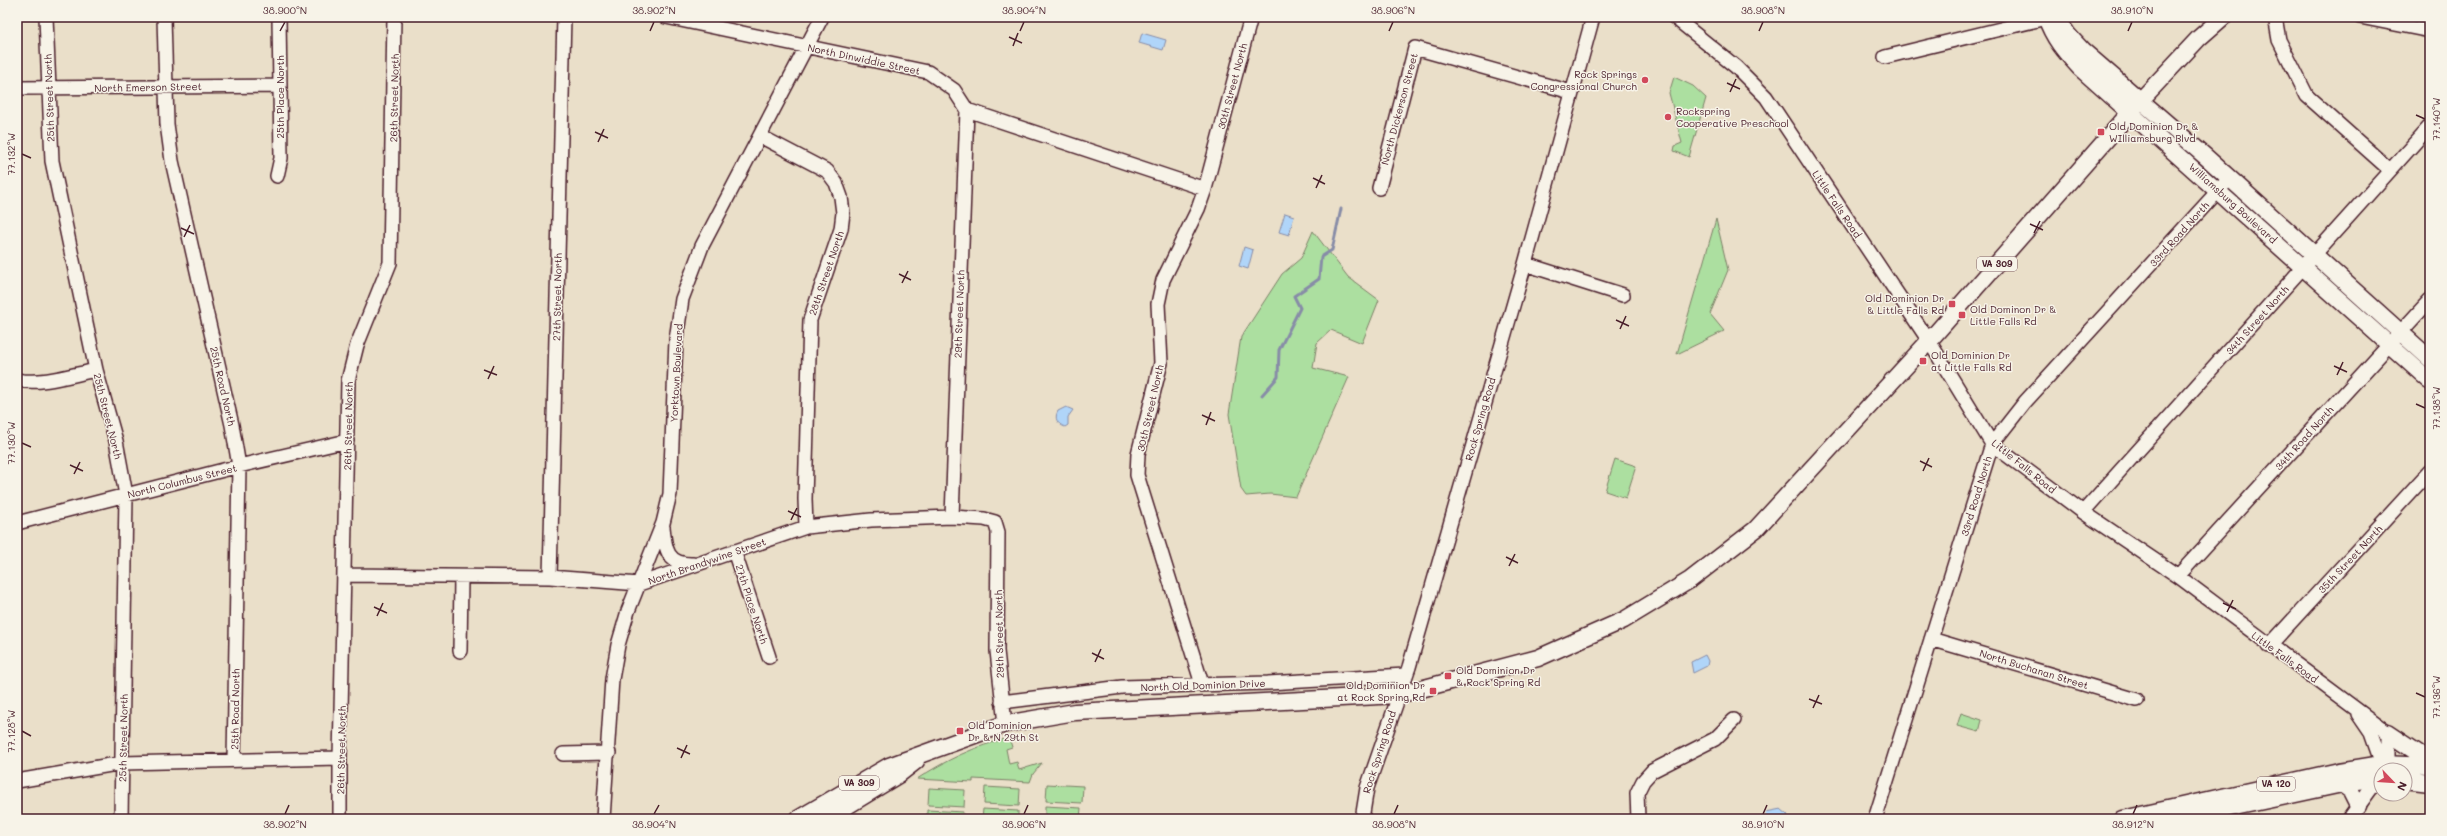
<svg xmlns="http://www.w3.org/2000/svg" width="2447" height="836" font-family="Mali,sans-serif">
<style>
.green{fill:#acdfa0;stroke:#7b7f66}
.water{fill:#b0d5f9;stroke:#878ca7}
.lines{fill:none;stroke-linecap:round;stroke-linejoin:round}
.stream{stroke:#878ca7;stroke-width:3}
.minor-casing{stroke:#4a1f2b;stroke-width:16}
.major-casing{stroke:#4a1f2b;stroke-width:19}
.minor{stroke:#f7f3e8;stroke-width:13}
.major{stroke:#f7f3e8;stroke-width:16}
.ticks{fill:none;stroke:#4a1f2b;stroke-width:1.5}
.poi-dot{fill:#d1495b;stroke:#f7f3e8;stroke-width:1.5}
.labels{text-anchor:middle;stroke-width:3;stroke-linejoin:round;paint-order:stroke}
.shield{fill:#f7f3e8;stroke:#7e5f64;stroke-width:1}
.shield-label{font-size:9px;font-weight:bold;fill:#4a1f2b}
.street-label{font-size:10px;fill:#4a1f2b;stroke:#f7f3e8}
.poi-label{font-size:10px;fill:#4a1f2b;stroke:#f7f3e8;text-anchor:start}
.neatline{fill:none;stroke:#4a1f2b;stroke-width:1.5}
.ticks-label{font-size:10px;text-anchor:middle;fill:#4a1f2b}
</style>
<rect width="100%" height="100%" fill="#eadfc9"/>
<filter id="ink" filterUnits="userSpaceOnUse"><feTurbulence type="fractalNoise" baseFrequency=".025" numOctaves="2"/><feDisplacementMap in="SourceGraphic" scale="8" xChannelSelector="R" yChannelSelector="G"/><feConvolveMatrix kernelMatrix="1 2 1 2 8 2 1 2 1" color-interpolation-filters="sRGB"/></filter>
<g filter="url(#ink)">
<path class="green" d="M1674,77L1693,86L1706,98L1689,157L1674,151L1675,146L1682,143L1669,93Z
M1716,219L1728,270L1710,314L1724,331L1677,354Z
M1313,231L1348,277L1379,300L1362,343L1331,330L1317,343L1313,368L1349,377L1296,497L1270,494L1246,496L1241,489L1229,414L1241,337L1282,274L1301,258Z
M1615,459L1636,466L1626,498L1605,491Z
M1961,713L1982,720L1979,732L1957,726Z
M1009,738L1012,747L1006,749L1009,764L1017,762L1019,770L1042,763L1033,774L1030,782L973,779V782L917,779C946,760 975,746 1009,738Z
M1047,784L1083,786L1082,803L1046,801Z
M985,787L1020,789L1019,806L984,804Z
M929,788L965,790L964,807L928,805Z
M1045,806L1081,808L1080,819H1045Z
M983,809L1018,811V819H982Z
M927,810L963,812L962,819H927Z"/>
<path class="water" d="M1142,33L1166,40L1163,50L1139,43Z
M1285,213L1294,216L1289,235L1279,232Z
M1244,247L1253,250L1248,269L1239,266Z
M1066,407L1073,410L1068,417V425L1065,427C1057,424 1054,418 1058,411Z
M1705,655L1708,661L1707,666L1693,673L1691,662Z
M1781,809L1788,815L1786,819H1767L1766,812Z"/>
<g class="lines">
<path class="stream" d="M1262,395L1278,377L1279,350L1300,308L1294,296L1319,279L1321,257L1332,250L1341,209"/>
<g class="minor-casing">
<path id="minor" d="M46,17L52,161L96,370L116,441L126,495L121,819
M164,17L167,124L172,161L232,425L239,466L234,760
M666,17L928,72L954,90L967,110L1205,189
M1674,17L1736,67L1766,97L1929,341L1992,444L2083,512L2178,576L2388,733V757L2382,764L2378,779L2349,819
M2275,17L2279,40L2307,96L2390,170
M2360,17L2430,31
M1885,57L2050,17
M17,88L280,86
M760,136L827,171L836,183L841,197L843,213L841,229L810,320L805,499L806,527
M277,176L281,158L279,17
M1379,188L1415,48L1571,92
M1525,264L1623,295
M17,380C42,385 71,375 96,370
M2083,512L2430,126
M952,517L967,110
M17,523L239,466L347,441
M663,527C665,549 667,565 693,564
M734,551L769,657
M346,575L550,577L639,584L806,527L871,520L952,517L984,519L995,522L998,532L997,651L1005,724
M2178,576L2430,300
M550,577L564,17
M1931,639L2137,700
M2269,646L2430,471
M460,651L461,578
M1202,684L1137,475L1138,454L1161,363L1158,304L1163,280L1198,209L1205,189L1251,17
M1002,702L1122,687L1268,683L1405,675
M2358,714L2371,733L2382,764
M563,754L609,753
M17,781L122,763L340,758
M340,819V758L348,381L357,345L390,263L394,17
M603,819L612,679L618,645L628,611L663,523L670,494L676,340L682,299L702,246L822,17
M1362,819L1367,788L1409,667L1525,264L1593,17
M1638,819L1637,793L1643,781L1652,771L1715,739L1734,720
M1875,819L1992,444L2025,402L2229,179"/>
</g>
<g class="major-casing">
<path id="major" d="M2046,17C2053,38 2065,52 2080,68L2430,381
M2056,17L2068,35L2082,50L2206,157L2430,359
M2388,733L2430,761
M2405,780L2430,783
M2342,784L2350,790L2358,806
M798,819L889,766L1005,724L1075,712L1398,695L1538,658L1624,620L1690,580L1756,529L1929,341L2141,100L2199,38L2223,17
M826,819L898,775L916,761
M2123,819L2339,771L2382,764L2430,766
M2178,819L2342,784L2381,779"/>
</g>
<use href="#minor" class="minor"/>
<use href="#major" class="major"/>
</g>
</g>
<path class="ticks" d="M280,31L285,22M650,31L654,22M1020,31L1024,22M1389,31L1393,22M1759,31L1763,22M2128,31L2132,22M1009,37L1022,43M1013,46L1018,33M1727,83L1740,89M1730,92L1736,79M2416,115L2425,119M595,132L608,138M598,142L604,129M22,154L31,158M1313,178L1325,184M1316,188L1322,175M2030,224L2043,230M181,228L194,234M2034,233L2040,221M184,237L190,225M899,274L911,280M902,283L908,271M1616,320L1629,326M1620,329L1626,316M2334,366L2347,372M484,370L497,375M2337,375L2343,362M488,379L494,366M2416,404L2425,408M1202,415L1215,421M1206,425L1211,412M22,443L31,447M1920,461L1932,467M70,465L83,471M1923,471L1929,458M74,474L80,462M788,511L801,517M791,520L797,508M1506,557L1518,563M1509,566L1515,554M2223,603L2236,609M374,607L387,613M2227,612L2233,600M377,616L383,603M1092,653L1104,659M1095,662L1101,649M2416,693L2425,697M1809,699L1822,704M1813,708L1819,695M22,731L31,736M677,748L690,754M681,758L687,745M285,814L289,805M654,814L659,805M1024,814L1028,805M1394,814L1398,805M1763,814L1767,805M2133,814L2137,805"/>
<g class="poi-dot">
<circle cx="1645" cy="80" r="4"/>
<circle cx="1668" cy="117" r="4"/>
<rect x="2097" y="128" width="8" height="8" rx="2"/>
<rect x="1948" y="300" width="8" height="8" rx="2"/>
<rect x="1958" y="311" width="8" height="8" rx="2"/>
<rect x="1919" y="357" width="8" height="8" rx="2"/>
<rect x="1444" y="672" width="8" height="8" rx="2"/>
<rect x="1429" y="687" width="8" height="8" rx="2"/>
<rect x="956" y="727" width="8" height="8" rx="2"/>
</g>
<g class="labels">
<g class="shield">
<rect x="1977" y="257" width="40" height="14" rx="3"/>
<rect x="839" y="776" width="40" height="14" rx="3"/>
<rect x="2257" y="777" width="38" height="14" rx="3"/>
</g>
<g class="shield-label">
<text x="1997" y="267">VA 309</text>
<text x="859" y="786">VA 309</text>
<text x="2276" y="787">VA 120</text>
</g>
<g class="street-label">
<text transform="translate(864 59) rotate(12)" y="4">North Dinwiddie Street</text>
<text transform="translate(1232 86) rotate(-75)" y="4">30th Street North</text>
<text transform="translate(148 87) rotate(-1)" y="4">North Emerson Street</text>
<text transform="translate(280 97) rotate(-90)" y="4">25th Place North</text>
<text transform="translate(49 98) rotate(-92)" y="4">25th Street North</text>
<text transform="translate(394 98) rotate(-89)" y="4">26th Street North</text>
<text transform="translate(1399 109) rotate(-75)" y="4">North Dickerson Street</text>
<text transform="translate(2233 203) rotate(42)" y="4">Williamsburg Boulevard</text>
<text transform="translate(1837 204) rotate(56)" y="4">Little Falls Road</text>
<text transform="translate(2179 234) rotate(-48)" y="4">33rd Road North</text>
<text transform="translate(826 273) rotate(-71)" y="4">28th Street North</text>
<text transform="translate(557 297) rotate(-89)" y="4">27th Street North</text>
<text transform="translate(959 314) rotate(-88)" y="4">29th Street North</text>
<text transform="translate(2257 320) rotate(-48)" y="4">34th Street North</text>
<text transform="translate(676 373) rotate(-87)" y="4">Yorktown Boulevard</text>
<text transform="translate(223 386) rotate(77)" y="4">25th Road North</text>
<text transform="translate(1150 408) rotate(-77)" y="4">30th Street North</text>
<text transform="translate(108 416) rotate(76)" y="4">25th Street North</text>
<text transform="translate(1480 419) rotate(-74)" y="4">Rock Spring Road</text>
<text transform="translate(348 426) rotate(-89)" y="4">26th Street North</text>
<text transform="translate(2304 438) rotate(-48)" y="4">34th Road North</text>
<text transform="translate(2024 466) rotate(39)" y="4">Little Falls Road</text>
<text transform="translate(182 481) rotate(-14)" y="4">North Columbus Street</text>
<text transform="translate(1976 496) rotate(-73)" y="4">33rd Road North</text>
<text transform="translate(2350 559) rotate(-47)" y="4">35th Street North</text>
<text transform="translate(707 561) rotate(-19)" y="4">North Brandywine Street</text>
<text transform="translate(752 604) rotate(72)" y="4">27th Place North</text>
<text transform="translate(999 634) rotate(-91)" y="4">29th Street North</text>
<text transform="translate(2285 657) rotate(36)" y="4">Little Falls Road</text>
<text transform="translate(2034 669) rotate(17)" y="4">North Buchanan Street</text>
<text transform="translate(1203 685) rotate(-2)" y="4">North Old Dominion Drive</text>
<text transform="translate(235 709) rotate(-89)" y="4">25th Road North</text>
<text transform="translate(123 738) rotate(-89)" y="4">25th Street North</text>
<text transform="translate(341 750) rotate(-89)" y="4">26th Street North</text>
<text transform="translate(1379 752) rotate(-72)" y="4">Rock Spring Road</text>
</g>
<g class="poi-label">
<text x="1637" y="78" text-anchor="end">Rock Springs<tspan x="1637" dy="12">Congressional Church</tspan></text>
<text x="1676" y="115">Rockspring<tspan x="1676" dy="12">Cooperative Preschool</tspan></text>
<text x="2109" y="130">Old Dominion Dr &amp;<tspan x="2109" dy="12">WIlliamsburg Blvd</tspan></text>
<text x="1944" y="302" text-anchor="end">Old Dominion Dr<tspan x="1944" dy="12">&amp; Little Falls Rd</tspan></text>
<text x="1970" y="313">Old Dominon Dr &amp;<tspan x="1970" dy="12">Little Falls Rd</tspan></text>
<text x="1931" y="359">Old Dominion Dr<tspan x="1931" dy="12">at Little Falls Rd</tspan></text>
<text x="1456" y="674">Old Dominion Dr<tspan x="1456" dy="12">&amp; Rock Spring Rd</tspan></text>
<text x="1425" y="689" text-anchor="end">Old Dominion Dr<tspan x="1425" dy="12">at Rock Spring Rd</tspan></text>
<text x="968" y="729">Old Dominion<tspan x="968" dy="12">Dr &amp; N 29th St</tspan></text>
</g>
</g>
<rect width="2447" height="836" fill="none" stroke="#f7f3e8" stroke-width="44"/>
<g transform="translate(2393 782) rotate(115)"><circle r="19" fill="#f7f3e8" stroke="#b29e9c"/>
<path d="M0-3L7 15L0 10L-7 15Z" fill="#d1495b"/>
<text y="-6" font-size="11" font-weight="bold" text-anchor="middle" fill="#4a1f2b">N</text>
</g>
<rect x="22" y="22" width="2403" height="792" class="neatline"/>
<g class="ticks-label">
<text x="285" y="14">38.900°N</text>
<text x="654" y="14">38.902°N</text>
<text x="1024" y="14">38.904°N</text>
<text x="1393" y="14">38.906°N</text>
<text x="1763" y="14">38.908°N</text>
<text x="2132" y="14">38.910°N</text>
<text transform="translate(2436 119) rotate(-90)" y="4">77.140°W</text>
<text transform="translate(11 154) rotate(-90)" y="4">77.132°W</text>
<text transform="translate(2436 408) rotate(-90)" y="4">77.138°W</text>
<text transform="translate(11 443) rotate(-90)" y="4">77.130°W</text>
<text transform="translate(2436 697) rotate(-90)" y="4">77.136°W</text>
<text transform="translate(11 731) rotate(-90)" y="4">77.128°W</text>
<text x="285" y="828">38.902°N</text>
<text x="654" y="828">38.904°N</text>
<text x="1024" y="828">38.906°N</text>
<text x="1394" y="828">38.908°N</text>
<text x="1763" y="828">38.910°N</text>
<text x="2133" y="828">38.912°N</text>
</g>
</svg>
